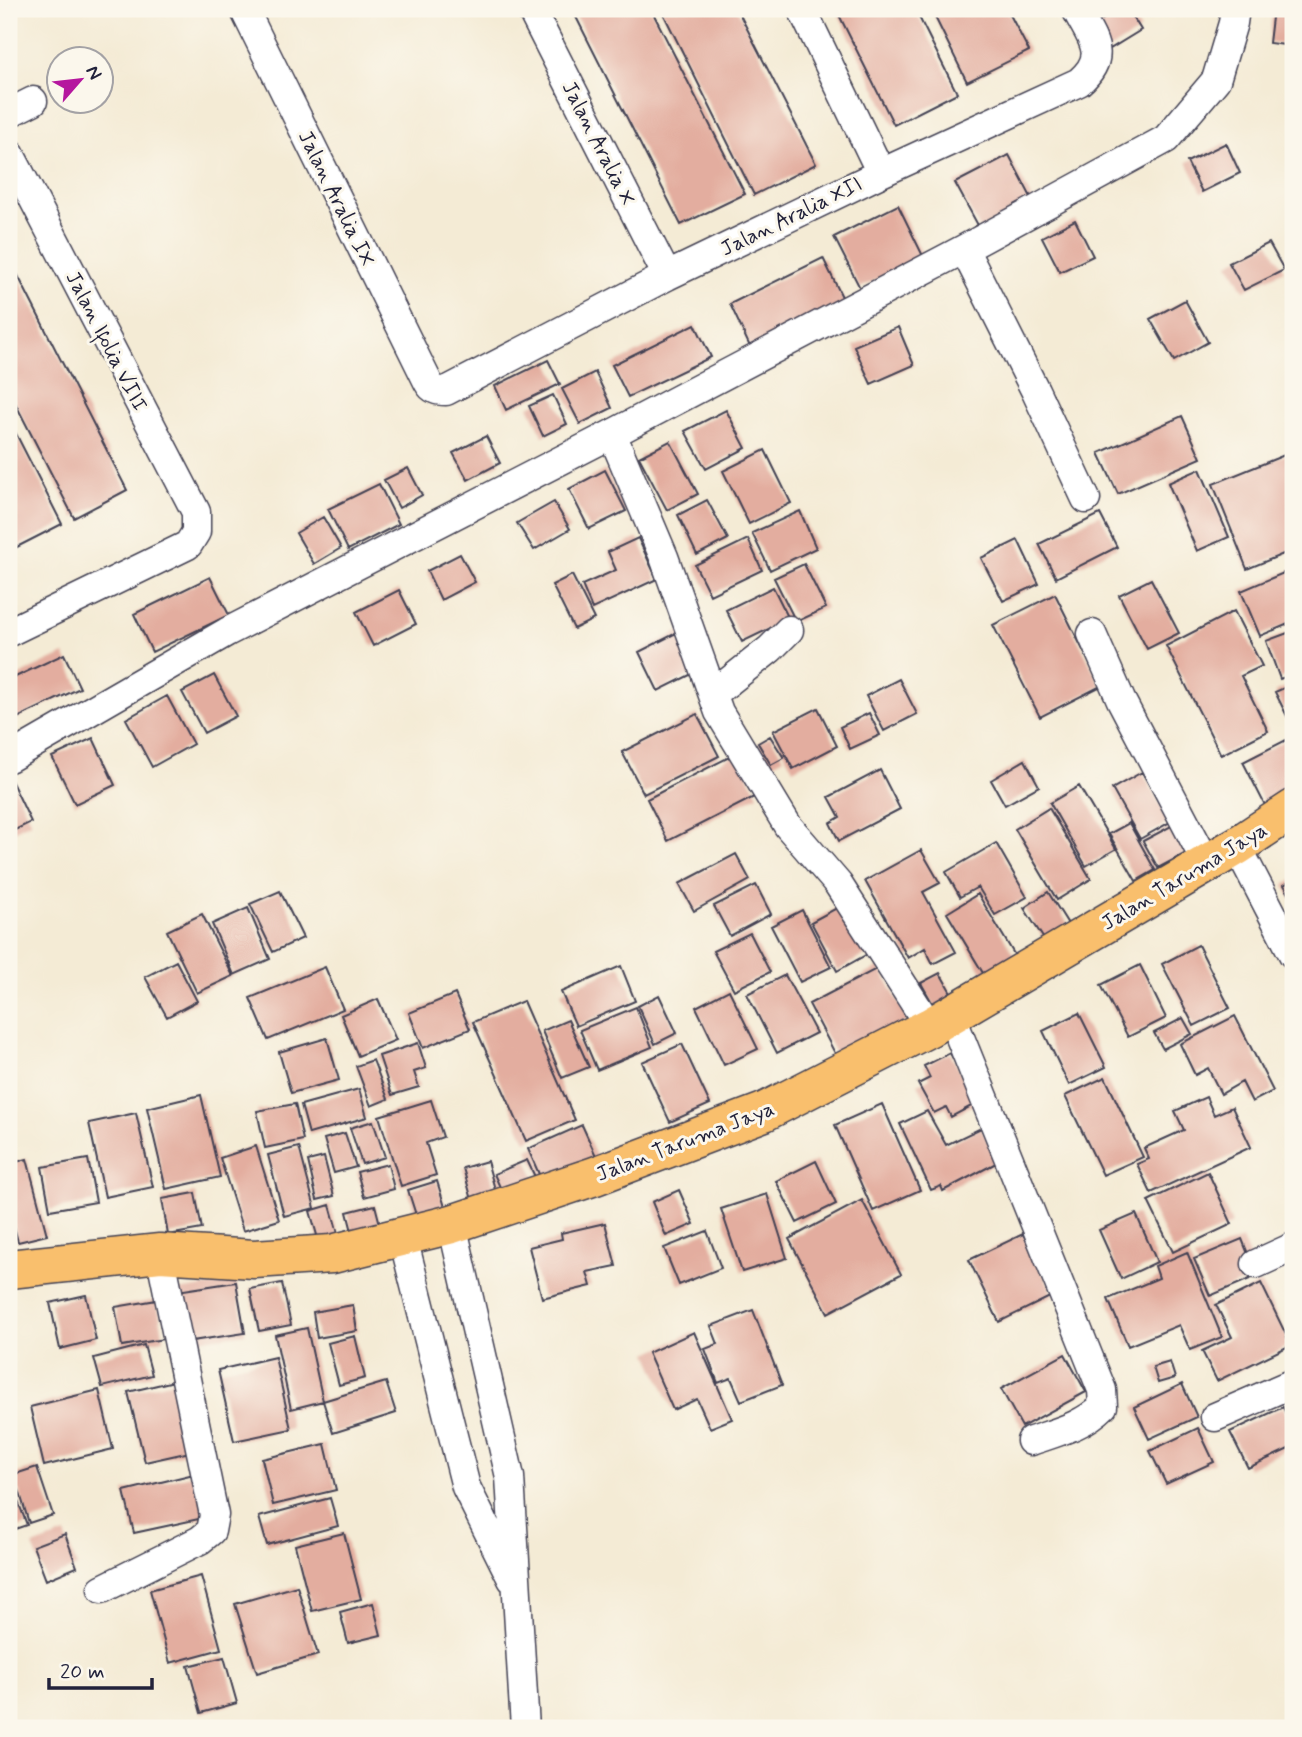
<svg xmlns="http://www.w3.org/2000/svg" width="1302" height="1737" font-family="Mynerve,sans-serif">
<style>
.building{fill:#e3ad9f}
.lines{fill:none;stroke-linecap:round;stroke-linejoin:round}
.street-casing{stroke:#424052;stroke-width:31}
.primary-casing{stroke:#424052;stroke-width:41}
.street{stroke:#fff;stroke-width:28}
.primary{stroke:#f9bf6d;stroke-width:38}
.labels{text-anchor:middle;stroke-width:6;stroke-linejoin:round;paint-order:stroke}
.street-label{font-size:21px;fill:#22223b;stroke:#fbf7ec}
</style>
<rect width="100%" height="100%" fill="#fbf7ec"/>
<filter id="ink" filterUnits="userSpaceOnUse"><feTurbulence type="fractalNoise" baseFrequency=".0143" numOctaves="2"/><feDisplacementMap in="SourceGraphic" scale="14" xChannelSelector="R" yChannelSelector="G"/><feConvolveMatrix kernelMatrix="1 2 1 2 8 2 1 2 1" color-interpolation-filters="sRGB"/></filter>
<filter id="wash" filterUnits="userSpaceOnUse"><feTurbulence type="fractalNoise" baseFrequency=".00686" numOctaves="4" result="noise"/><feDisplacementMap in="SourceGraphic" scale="28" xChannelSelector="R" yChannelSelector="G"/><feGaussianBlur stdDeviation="1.57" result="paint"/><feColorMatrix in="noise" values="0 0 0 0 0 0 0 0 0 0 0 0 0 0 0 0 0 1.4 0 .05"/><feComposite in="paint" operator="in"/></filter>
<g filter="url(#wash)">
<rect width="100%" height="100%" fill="#f4ebd5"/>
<g id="blocks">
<path class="building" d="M572,9H651L745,194L681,225Z
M661,9H737L816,164L754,195Z
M836,9H915L957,93L894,125Z
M931,9H1007L1029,51L967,82Z
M1119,9H1128L1141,30L1105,52L1090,27Z
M1273,9H1293V46L1269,43Z
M1226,143L1240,173L1202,192L1187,162Z
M1009,155L1033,201L980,229L955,183Z
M898,205L923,256L860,288L834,237Z
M1075,220L1093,256L1060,272L1042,237Z
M1269,243L1284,270L1244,290L1229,263Z
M9,258L127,490L74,518L9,391Z
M823,258L845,303L751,349L730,304Z
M1185,300L1208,342L1174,361L1150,319Z
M695,324L711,357L628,397L612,365Z
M898,327L914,365L871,384L854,346Z
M548,360L560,384L506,410L495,386Z
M595,372L612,408L580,424L562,389Z
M553,395L567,424L543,436L529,406Z
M726,410L746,448L706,469L685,431Z
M1182,416L1201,458L1118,494L1099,453Z
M9,420L62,524L9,551Z
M486,436L500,463L468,480L453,453Z
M670,441L698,494L667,510L639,457Z
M765,450L791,503L749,524L723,471Z
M1292,452L1293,550L1247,569L1213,484Z
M408,468L422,495L399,508L384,480Z
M1200,469L1229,537L1197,551L1168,483Z
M605,470L626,511L589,529L569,489Z
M379,484L399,524L348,550L328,509Z
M707,500L728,539L697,555L678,515Z
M554,502L570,529L534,550L517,523Z
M800,511L816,548L770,570L752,533Z
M1100,514L1117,547L1056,578L1039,544Z
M323,517L341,548L314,564L296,533Z
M638,538L657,579L592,609L582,585L616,570L608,552Z
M748,539L762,570L710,595L695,565Z
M1018,540L1039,584L1003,601L981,558Z
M460,554L475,582L441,600L427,571Z
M804,564L826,608L796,622L774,578Z
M1293,569V622L1260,636L1241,591Z
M572,575L594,619L574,629L552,585Z
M210,577L229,615L152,652L134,614Z
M1151,579L1179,633L1147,649L1119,595Z
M773,587L789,619L742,642L726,610Z
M399,590L416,624L373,646L356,612Z
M1055,594L1101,686L1040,717L993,625Z
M1234,611L1262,666L1241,676L1268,731L1221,755L1166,646Z
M680,631L700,670L658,691L639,652Z
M1293,631V674L1280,679L1266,641Z
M64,654L80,688L9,722V680Z
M214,675L236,716L204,733L182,692Z
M899,679L917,714L884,731L866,696Z
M1293,684V728L1275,692Z
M167,696L193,744L152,767L126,719Z
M818,708L837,746L793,769L773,731Z
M869,713L880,735L850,749L840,727Z
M697,714L719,756L644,794L622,752Z
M770,736L784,758L771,765L758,743Z
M93,738L115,785L75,804L52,757Z
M1286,740L1293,753V803L1270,815L1243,762Z
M737,753L758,795L668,841L647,799Z
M1025,760L1039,786L1005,805L991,780Z
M880,770L900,809L839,841L830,823L840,817L829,797Z
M1142,772L1170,822L1140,839L1112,789Z
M9,776L31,822L9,833Z
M1079,786L1116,849L1086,866L1050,803Z
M1049,808L1091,879L1057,900L1015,829Z
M1129,823L1155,870L1136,881L1109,834Z
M1175,824L1190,851L1158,868L1143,841Z
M996,843L1027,897L995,915L978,887L960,897L946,872Z
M921,850L940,883L923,892L956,952L933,964L925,948L908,958L865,881Z
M736,854L750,880L694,911L679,884Z
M1293,880V901L1284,885Z
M756,885L771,914L730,936L714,906Z
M280,891L303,938L273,952L250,904Z
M1048,892L1073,932L1049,947L1024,908Z
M978,894L1023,969L992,988L947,913Z
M844,904L871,952L837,971L811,922Z
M248,908L270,959L234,975L212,924Z
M802,910L831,967L800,982L771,926Z
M202,914L233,976L197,993L167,931Z
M750,933L770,972L734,990L713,951Z
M1198,945L1230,1008L1194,1026L1162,964Z
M176,961L197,1001L167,1017L145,977Z
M1140,965L1166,1018L1128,1037L1101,985Z
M621,966L635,1001L576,1026L561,992Z
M325,967L343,1009L268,1040L250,998Z
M880,967L908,1021L838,1059L809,1004Z
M940,973L957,1003L938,1013L921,983Z
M785,975L816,1033L777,1053L747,994Z
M729,990L758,1049L724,1065L696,1007Z
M455,994L470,1029L423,1048L409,1013Z
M659,995L677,1033L655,1044L638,1006Z
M378,999L396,1040L358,1056L341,1015Z
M523,1001L575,1120L526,1141L473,1022Z
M636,1007L652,1047L597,1070L580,1030Z
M1079,1013L1106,1067L1069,1085L1043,1031Z
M1235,1016L1273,1091L1252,1102L1242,1082L1221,1094L1208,1068L1195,1075L1180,1044Z
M1183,1018L1192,1034L1163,1049L1154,1033Z
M568,1020L589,1067L562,1078L542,1031Z
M327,1038L339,1080L291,1093L279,1052Z
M418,1043L426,1068L414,1072L419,1087L392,1095L379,1056Z
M682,1044L710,1104L670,1122L642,1062Z
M950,1053L977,1103L951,1117L946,1107L934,1113L918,1084L930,1078L924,1066Z
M373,1060L388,1099L371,1106L356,1066Z
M1105,1077L1143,1157L1103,1175L1065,1096Z
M359,1089L367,1117L309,1134L301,1105Z
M201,1095L220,1177L166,1189L147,1108Z
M1206,1097L1214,1115L1232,1107L1251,1147L1151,1193L1137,1164L1149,1159L1144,1148L1184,1130L1175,1111Z
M431,1100L443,1137L426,1143L436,1175L401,1186L379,1116Z
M295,1104L303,1140L265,1148L257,1111Z
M882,1104L920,1190L873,1211L835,1125Z
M927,1111L946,1145L981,1128L998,1162L943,1191L941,1186L931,1190L900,1124Z
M136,1113L153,1187L105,1197L89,1123Z
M373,1121L385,1157L362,1164L350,1128Z
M582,1125L597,1158L542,1181L528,1149Z
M345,1133L356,1167L334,1173L324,1139Z
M256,1146L279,1220L243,1231L220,1158Z
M299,1147L315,1208L284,1216L268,1155Z
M324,1157L334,1196L317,1200L308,1161Z
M27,1159L47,1235L18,1242L9,1207V1164Z
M88,1159L96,1202L50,1210L42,1167Z
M527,1160L537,1181L504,1196L494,1174Z
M487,1161L498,1200L474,1207L463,1168Z
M816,1161L836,1204L797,1223L776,1181Z
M388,1164L394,1189L364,1197L357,1172Z
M1208,1172L1232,1224L1173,1252L1148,1201Z
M437,1181L445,1207L416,1215L408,1190Z
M679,1190L694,1224L666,1236L652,1202Z
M195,1193L202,1229L168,1235L162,1199Z
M767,1194L787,1258L742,1272L721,1209Z
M862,1200L901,1274L828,1313L789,1239Z
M330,1205L339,1237L319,1242L310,1211Z
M375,1205L382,1232L354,1239L347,1212Z
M1136,1214L1157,1262L1121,1279L1099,1230Z
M605,1223L616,1266L587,1272L591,1286L542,1298L529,1247L562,1239L561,1233Z
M707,1231L721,1268L679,1285L664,1248Z
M1023,1234L1054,1295L999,1322L969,1260Z
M1242,1239L1257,1276L1210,1296L1194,1259Z
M1187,1252L1222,1337L1190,1350L1179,1325L1128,1346L1108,1299L1159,1278L1155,1266Z
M236,1282L245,1333L185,1342L177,1291Z
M282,1283L291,1325L259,1331L250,1289Z
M1261,1283L1291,1345L1217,1381L1202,1351L1232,1337L1216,1305Z
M86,1295L96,1340L60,1349L50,1303Z
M157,1300L164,1339L122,1346L115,1307Z
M353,1305L357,1331L317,1338L313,1312Z
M753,1310L782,1385L741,1401L731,1378L718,1383L705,1349L718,1344L711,1326Z
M307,1328L323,1401L291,1409L275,1335Z
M694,1332L732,1419L710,1428L697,1399L673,1410L648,1353Z
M355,1336L365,1378L339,1385L328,1343Z
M144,1345L152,1375L102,1387L94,1358Z
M1065,1354L1086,1392L1022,1427L1001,1389Z
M275,1357L291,1429L234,1441L218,1370Z
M1170,1362L1175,1378L1158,1383L1153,1367Z
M174,1381L190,1452L145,1462L128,1392Z
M386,1382L396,1413L333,1433L323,1401Z
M1182,1384L1197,1417L1149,1439L1134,1407Z
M99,1390L113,1449L44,1466L30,1407Z
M1283,1407L1293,1429V1447L1248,1468L1230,1432Z
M1198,1428L1214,1462L1166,1484L1150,1451Z
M325,1444L336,1490L273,1505L262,1459Z
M37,1467L53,1515L29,1523L19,1490L9,1494V1476Z
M198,1473L208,1517L134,1533L124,1491Z
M16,1496L27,1525L9,1531V1499Z
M330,1498L338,1526L267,1545L259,1517Z
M344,1533L361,1599L312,1611L295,1545Z
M65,1534L77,1567L46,1580L33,1546Z
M201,1576L221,1649L170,1663L150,1590Z
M297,1586L318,1655L257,1673L235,1604Z
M373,1603L381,1635L348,1643L340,1612Z
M224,1657L237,1703L201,1713L188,1666Z"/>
</g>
</g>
<g filter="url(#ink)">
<use href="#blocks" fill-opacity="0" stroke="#424052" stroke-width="2"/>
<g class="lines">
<g class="street-casing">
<path id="street" d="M244,9L428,382C432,390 438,391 446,391L667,276L881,173L1079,82C1110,55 1091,39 1076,9
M531,9L667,276
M802,9L881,173
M9,113L33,101
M9,152L196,512V532L188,545L9,632
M964,249L1035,390L1086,499
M612,434L664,557L719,712L788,826L838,884L930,1027
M1092,634L1121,700L1207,864
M713,694L770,649L789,630
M9,758L227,632L612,434L964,249L1166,139L1216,80L1233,23L1235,9
M1237,846L1293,954
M951,1015L1102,1390L1103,1406C1083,1426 1057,1432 1031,1441
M452,1224L510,1477L525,1728
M403,1238L466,1487L512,1579
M1256,1264L1293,1247
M1215,1417L1293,1383
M102,1589L200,1540L211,1531L214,1515L160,1253"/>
</g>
<g class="primary-casing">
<path id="primary" d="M9,1269L160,1253L254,1259L332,1254L452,1224L595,1176L764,1112L930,1027L1237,846L1293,809"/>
</g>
<use href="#street" class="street"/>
<use href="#primary" class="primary"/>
</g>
</g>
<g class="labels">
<g class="street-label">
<text transform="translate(599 143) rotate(63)" y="7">Jalan Aralia X</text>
<text transform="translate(337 198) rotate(64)" y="7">Jalan Aralia IX</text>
<text transform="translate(791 216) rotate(-26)" y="7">Jalan Aralia XII</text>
<text transform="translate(107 341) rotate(63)" y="7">Jalan Ifolia VIII</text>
<text transform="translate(1184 876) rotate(-31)" y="7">Jalan Taruma Jaya</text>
<text transform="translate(685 1141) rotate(-21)" y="7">Jalan Taruma Jaya</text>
</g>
</g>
<rect width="1302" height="1737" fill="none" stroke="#fbf7ec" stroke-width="35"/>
<g transform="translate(80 80) rotate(62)"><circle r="33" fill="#fbf7ec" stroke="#a4a2a5" stroke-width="2"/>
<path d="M0-5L12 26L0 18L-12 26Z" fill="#b5179e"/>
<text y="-10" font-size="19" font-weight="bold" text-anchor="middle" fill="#22223b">N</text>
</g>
<path d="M49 1678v10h103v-10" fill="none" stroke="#22223b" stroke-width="3.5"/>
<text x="60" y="1678" font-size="21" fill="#22223b" stroke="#fbf7ec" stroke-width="5" paint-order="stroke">20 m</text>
</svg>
